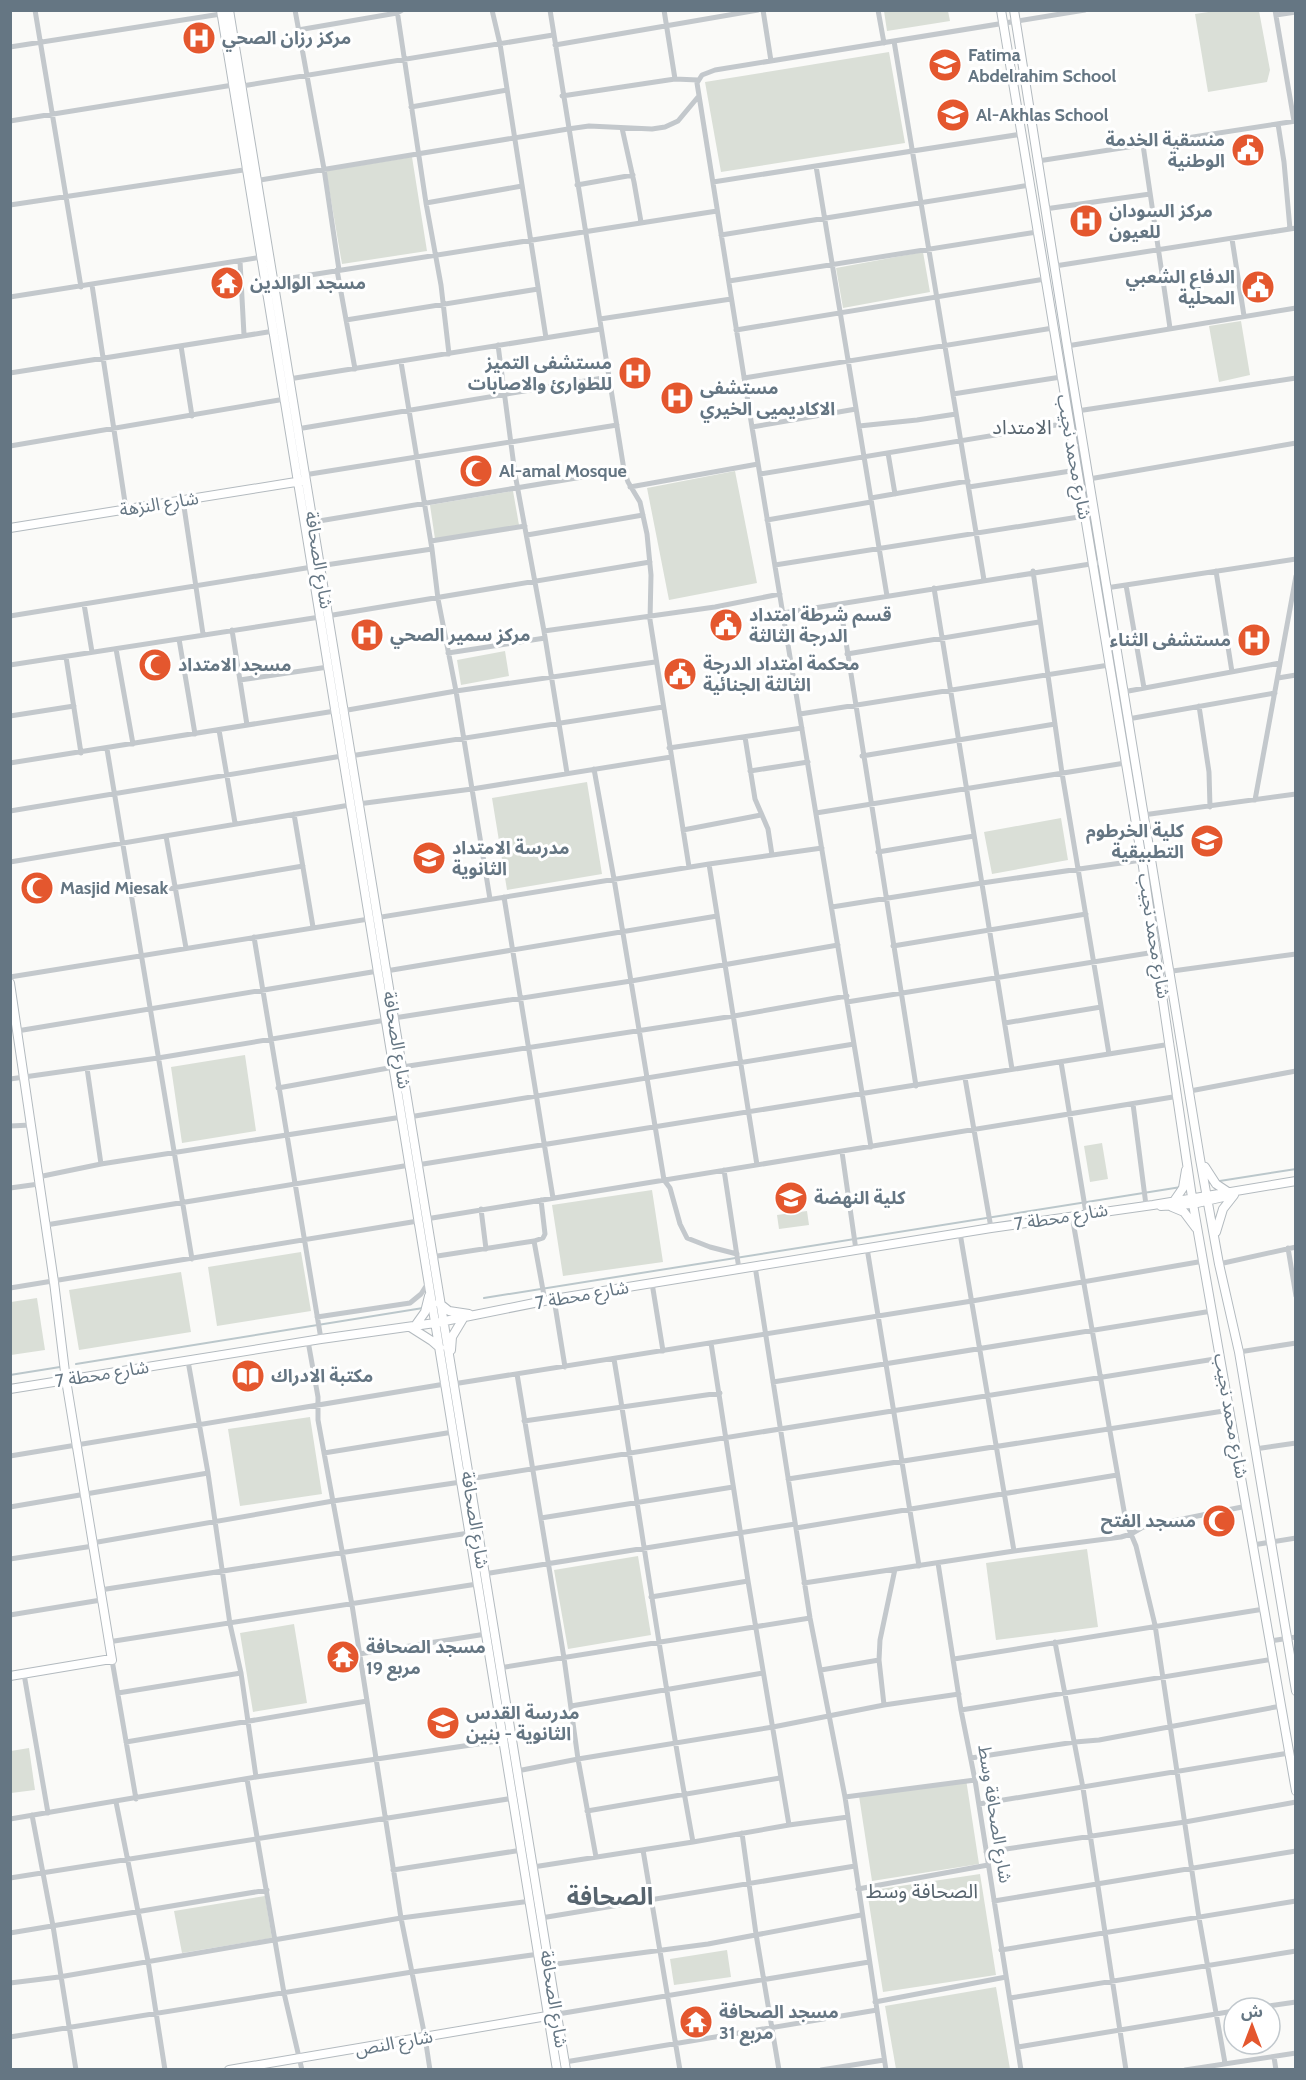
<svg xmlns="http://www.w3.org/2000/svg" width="1306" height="2080" font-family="Cabin,'Noto Sans Arabic',sans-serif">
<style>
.green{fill:#dadfd7}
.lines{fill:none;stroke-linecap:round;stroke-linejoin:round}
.stream{stroke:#bbc7cb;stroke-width:2}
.secondary-casing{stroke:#b3babf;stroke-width:10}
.street{stroke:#c3c8cc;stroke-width:5}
.secondary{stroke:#fff;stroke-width:8}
.labels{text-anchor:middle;stroke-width:6;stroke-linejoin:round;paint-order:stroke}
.poi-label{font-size:18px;font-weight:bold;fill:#657683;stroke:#fff;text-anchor:start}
.street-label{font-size:18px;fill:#657683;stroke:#fff}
.neighbourhood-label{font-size:20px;fill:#57646e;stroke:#fff}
.district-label{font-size:24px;font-weight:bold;fill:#57646e;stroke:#fff}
</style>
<rect width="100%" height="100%" fill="#fafaf8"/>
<path class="green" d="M884,11H948L950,21L887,31Z
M1215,11H1259L1270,70L1267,82L1208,92L1195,14Z
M889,52L905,143L721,172L705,82Z
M412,157L427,251L342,264L326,171Z
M923,252L930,292L843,308L836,268Z
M1241,321L1250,375L1219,382L1209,326Z
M735,471L757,583L669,600L647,488Z
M513,491L519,525L435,539L430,505Z
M505,651L509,676L461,685L457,660Z
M587,782L602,874L507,890L492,798Z
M1061,818L1068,860L992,874L984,832Z
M245,1055L256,1131L182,1143L171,1067Z
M1102,1143L1108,1179L1090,1182L1084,1146Z
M652,1190L663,1262L563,1276L552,1205Z
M807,1211L809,1225L779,1229L777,1215Z
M301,1252L311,1311L217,1326L208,1267Z
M181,1272L191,1332L79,1350L69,1290Z
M37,1298L45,1350L11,1355V1302Z
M310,1417L322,1494L240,1506L228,1429Z
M1087,1549L1098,1627L996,1640L986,1563Z
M638,1556L651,1635L568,1649L554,1570Z
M294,1624L307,1703L253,1712L240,1633Z
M29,1748L35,1790L11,1793V1751Z
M966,1779L979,1864L872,1881L859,1796Z
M980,1874L996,1975L883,1992L867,1891Z
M265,1896L272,1938L182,1953L174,1911Z
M727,1950L731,1977L674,1985L670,1959Z
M996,1987L1010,2069H896L885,2006Z"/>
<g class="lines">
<path class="stream" d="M1207,1183L1296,1169
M484,1298L1181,1187
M76,1364L423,1308
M10,1375L60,1367"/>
<g class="secondary-casing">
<path id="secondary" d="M221,10L557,2070
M229,10L566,2070
M1001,10L1142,860L1193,1204L1296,1791
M1014,10L1067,346L1200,1159L1219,1264L1239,1352L1296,1691
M10,528L302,481
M10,983L54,1282L66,1380L112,1660H105L10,1676
M1205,1167L1216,1184L1228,1192
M1174,1201L1183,1188L1186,1170
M1161,1206L1193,1204L1232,1195
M1172,1207L1184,1212L1196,1228
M1216,1232L1223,1209L1234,1195
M439,1303L449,1311L469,1314
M415,1326L425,1312L429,1296
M410,1327L432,1341L440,1348
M451,1350L452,1337L464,1317
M10,1389L321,1339L435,1323L554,1299L991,1228L1153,1205L1296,1181
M229,2070L553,2015"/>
</g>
<path class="street" d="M35,10L81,287
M295,10L324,169L339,270
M397,10L426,203L441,285L449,354
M492,10L500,44L546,338
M550,10L624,470L628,482L640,502L647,534L651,575L650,620L689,867
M664,10L675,79
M763,10L771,61
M878,10L884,43
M1275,10L1294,121
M1276,15L1296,12
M298,30L397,13L402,10
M894,41L984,580
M555,45L758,10
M10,47L221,14
M242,86L553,35
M562,96L675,79L698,80
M411,107L507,90
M10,121L233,85
M1278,124L1284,162L1290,229
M622,128L634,182L641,222
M1143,145L1170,328
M1038,161L1296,121
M816,166L887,596
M254,181L568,129L589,126L652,129L665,127L678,121L698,97
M713,182L1022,134
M577,185L633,175
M426,203L522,186
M10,205L250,169
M1045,209L1150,194
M721,235L1030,185
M1232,239L1244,316
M240,261L244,335
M1055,266L1296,228
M337,270L355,369
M272,281L717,211
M729,281L1037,232
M92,285L126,509
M10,297L262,257
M600,319L731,299
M346,320L538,289
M736,330L1045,279
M498,345L515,474L544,631L567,773
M181,346L192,416
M1067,346L1296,308
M401,362L432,549L438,599L456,691L490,899
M10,373L274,331
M744,378L1053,328
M289,379L601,329
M953,394L1061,377
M1077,411L1296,378
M859,426L917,420L956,414
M752,427L856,409
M297,429L609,377
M10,446L285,399
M888,453L895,494
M760,474L1068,423
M304,475L617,425
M1089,479L1296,443
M630,487L758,464
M969,487L1077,470
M871,498L968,481
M183,500L203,634
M767,520L871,502
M313,522L624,470
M527,535L643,515
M431,541L525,526
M775,565L1085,516
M319,566L432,549
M1033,571L1062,773L1109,1054
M1216,571L1232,672
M1126,585L1144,688
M934,588L1012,1069
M1106,588L1296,559
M84,604L92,652
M840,604L916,1086
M783,613L1103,562
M10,616L312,567
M327,616L650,562
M232,630L247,725
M544,631L715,607L780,594
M179,639L195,734
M116,649L133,744
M448,653L545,638
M847,654L1039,622
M66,657L81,753
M10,665L320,617
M1278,678L1296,675
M240,680L328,667
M1123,692L1280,663
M1199,706L1209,772L1210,807
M342,711L456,691L655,662
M800,714L1109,665
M10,716L74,706
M1128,719L1275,693
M219,730L235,823
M745,737L755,799L768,829L772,855
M669,748L802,728
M107,749L192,1259
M350,756L663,707
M862,756L1055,724
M10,763L335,711
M594,769L614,879L664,1180L670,1188L680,1224L687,1238L710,1247L737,1254
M750,771L808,762
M1255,800L1296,576
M358,804L472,789L671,757
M10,811L342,756
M816,813L1125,763
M294,814L313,927
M1143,815L1296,794
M683,830L761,815
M166,836L186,948
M878,852L974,836
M10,862L350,805
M709,864L757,1165
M131,895L303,866
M504,897L553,1198
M832,907L982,883L1142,860
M254,937L321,1339
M893,946L1086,914
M386,971L717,916
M1158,973L1296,954
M10,977L709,864L822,848
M847,1002L1155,952
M394,1018L631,981L838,945
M1005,1023L1101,1007
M17,1031L378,971
M1061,1062L1086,1213
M402,1067L734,1016L847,996
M87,1068L101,1164
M965,1078L991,1228
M10,1079L158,1058L386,1020
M278,1088L394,1067
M1190,1091L1296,1071
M1133,1104L1146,1205
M409,1117L854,1044
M10,1126L31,1125
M871,1147L752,427L697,83L702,75L715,70L1085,10
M842,1152L856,1250
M417,1165L1171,1044
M724,1170L739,1269
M38,1177L101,1164L402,1117
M10,1188L39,1184
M541,1200L545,1234L543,1238L534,1241L545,1301
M481,1209L486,1249
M1072,1216L1126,1522L1136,1546L1155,1625L1199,1918L1225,2063
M426,1219L1179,1096
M46,1225L410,1165
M960,1233L1014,1551
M867,1248L919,1566
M1288,1248L1296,1296
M431,1257L534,1241
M1219,1264L1296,1247
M755,1266L810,1618L845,1797L886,2070
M652,1283L663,1351
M10,1288L418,1221
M554,1299L565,1367
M317,1317L410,1303L421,1294L428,1283
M308,1341L318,1397V1420L352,1605L401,1918L425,2037L430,2070
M711,1343L748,1581L789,1825
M1239,1352L1296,1343
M614,1359C641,1520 663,1681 693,1842
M188,1361L208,1473L230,1624L241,1673L256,1777
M517,1374L564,1658L578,1759L596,1857
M773,1382L1212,1311
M453,1384L972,1301L1204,1261
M524,1421L720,1393
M1255,1449L1296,1443
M324,1453L453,1432
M10,1456L445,1384
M469,1479L1221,1358
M788,1479L1230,1410
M10,1507L208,1473
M541,1518L733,1487
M796,1528L1117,1475
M92,1543L333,1501L461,1482
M1253,1545L1296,1538
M10,1559L93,1546
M938,1563L961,1710L975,1780L1021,2070
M484,1574L795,1524
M804,1583L1014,1551L1121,1537L1131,1534L1143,1527L1247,1506
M100,1590L469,1533
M651,1597L748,1581
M10,1615L101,1600
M1270,1641L1296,1637
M108,1642L477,1584
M1055,1642L1083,1788L1126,2070
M359,1654L486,1634
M954,1659L1264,1609
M112,1660L136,1799
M499,1668L810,1618
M821,1670L879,1660
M24,1674L48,1813
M118,1693L241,1673
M884,1705L879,1660L880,1640L895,1569
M571,1706L763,1673
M961,1710L1274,1659
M126,1742L367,1701
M971,1758L1075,1742L1099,1740L1281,1706
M517,1771L578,1759L773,1727L884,1705L959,1694
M247,1779L284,1993L302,2070
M845,1797L975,1780
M116,1802L148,1961L165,2070
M979,1804L1289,1753
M587,1811L780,1778
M32,1815L53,1926L76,2070
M10,1819L256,1777L511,1739
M742,1833L756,1934L779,2070
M643,1850L680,2070
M986,1852L1185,1822L1296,1802
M533,1867L693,1842L789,1825L848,1817
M393,1870L522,1850
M10,1878L514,1798
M858,1889L988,1865
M994,1901L1296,1851
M541,1918L855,1866
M10,1933L267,1890
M1001,1950L1296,1901
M549,1965L708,1944L861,1915
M10,1983L59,1977L401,1918L531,1901
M1010,1998L1296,1951
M875,2002L1006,1977
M1255,2008L1296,2002
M558,2014L869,1962
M10,2037L412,1972L539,1954
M1018,2047L1234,2011
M1274,2057L1276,2070
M565,2062L877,2010
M821,2070L884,2060
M1185,2070L1296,2053"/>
<use href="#secondary" class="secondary"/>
</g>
<defs>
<g id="hospital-disc" transform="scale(1.725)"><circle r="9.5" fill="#e4572e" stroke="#fff"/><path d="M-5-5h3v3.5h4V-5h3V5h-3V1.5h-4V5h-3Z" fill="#fff"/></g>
<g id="school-disc" transform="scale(1.725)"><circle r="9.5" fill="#e4572e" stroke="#fff"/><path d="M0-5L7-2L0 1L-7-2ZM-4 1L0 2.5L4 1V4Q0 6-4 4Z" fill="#fff"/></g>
<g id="civic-disc" transform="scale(1.725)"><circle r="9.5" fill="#e4572e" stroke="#fff"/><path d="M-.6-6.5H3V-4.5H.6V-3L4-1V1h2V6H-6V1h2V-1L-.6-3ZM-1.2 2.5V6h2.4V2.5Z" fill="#fff"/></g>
<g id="temple-disc" transform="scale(1.725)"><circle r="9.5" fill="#e4572e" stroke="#fff"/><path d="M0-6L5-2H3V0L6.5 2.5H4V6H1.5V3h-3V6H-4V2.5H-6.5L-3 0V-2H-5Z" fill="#fff"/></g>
<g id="mosque-disc" transform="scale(1.725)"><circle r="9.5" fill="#e4572e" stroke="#fff"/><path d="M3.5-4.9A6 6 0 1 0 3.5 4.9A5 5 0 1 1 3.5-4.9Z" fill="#fff"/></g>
<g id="university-disc" transform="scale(1.725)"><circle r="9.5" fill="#e4572e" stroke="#fff"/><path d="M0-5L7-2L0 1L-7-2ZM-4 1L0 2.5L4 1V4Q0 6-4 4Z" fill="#fff"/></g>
<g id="library-disc" transform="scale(1.725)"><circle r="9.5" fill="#e4572e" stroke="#fff"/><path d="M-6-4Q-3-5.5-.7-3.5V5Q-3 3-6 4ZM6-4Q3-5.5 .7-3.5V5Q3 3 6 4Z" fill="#fff"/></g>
</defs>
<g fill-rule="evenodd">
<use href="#hospital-disc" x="199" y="38"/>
<use href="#school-disc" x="945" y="65"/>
<use href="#school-disc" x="953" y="115"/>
<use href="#civic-disc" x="1248" y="150"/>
<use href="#hospital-disc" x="1086" y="221"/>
<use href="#temple-disc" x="227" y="283"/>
<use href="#civic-disc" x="1258" y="287"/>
<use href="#hospital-disc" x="635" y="373"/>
<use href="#hospital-disc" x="677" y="398"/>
<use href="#mosque-disc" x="476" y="471"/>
<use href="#civic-disc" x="726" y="625"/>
<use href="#hospital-disc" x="367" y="635"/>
<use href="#hospital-disc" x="1254" y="640"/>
<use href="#mosque-disc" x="155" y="665"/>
<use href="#civic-disc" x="680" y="674"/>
<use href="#university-disc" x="1207" y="841"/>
<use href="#school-disc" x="429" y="858"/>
<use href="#mosque-disc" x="37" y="888"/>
<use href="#university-disc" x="791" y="1198"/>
<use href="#library-disc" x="248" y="1376"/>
<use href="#mosque-disc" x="1219" y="1521"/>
<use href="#temple-disc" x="343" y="1657"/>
<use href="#school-disc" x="443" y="1723"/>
<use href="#temple-disc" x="696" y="2022"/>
</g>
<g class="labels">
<g class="poi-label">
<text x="222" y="44">مركز رزان الصحي</text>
<text x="968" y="61">Fatima<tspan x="968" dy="21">Abdelrahim School</tspan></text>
<text x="976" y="121">Al-Akhlas School</text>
<text x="1225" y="146" text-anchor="end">منسقية الخدمة<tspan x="1225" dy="21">الوطنية</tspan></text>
<text x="1109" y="217">مركز السودان<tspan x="1109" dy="21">للعيون</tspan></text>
<text x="1235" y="283" text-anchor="end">الدفاع الشعبي<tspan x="1235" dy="21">المحلية</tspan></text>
<text x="250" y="289">مسجد الوالدين</text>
<text x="612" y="369" text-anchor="end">مستشفى التميز<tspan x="612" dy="21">للطوارئ والاصابات</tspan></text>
<text x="700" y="394">مستشفى<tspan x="700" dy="21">الاكاديميى الخيري</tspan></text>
<text x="499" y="477">Al-amal Mosque</text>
<text x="749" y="621">قسم شرطة امتداد<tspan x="749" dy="21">الدرجة الثالثة</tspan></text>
<text x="390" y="641">مركز سمير الصحي</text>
<text x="1231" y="646" text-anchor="end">مستشفى الثناء</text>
<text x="703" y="670">محكمة امتداد الدرجة<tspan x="703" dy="21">الثالثة الجنائية</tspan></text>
<text x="178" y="671">مسجد الامتداد</text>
<text x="1184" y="837" text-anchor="end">كلية الخرطوم<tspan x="1184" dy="21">التطبيقية</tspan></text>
<text x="452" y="854">مدرسة الامتداد<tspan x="452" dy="21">الثانوية</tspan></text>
<text x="60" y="894">Masjid Miesak</text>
<text x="814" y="1204">كلية النهضة</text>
<text x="271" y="1382">مكتبة الادراك</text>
<text x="1196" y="1527" text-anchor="end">مسجد الفتح</text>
<text x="366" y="1653">مسجد الصحافة<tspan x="366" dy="21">مربع 19</tspan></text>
<text x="466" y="1719">مدرسة القدس<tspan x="466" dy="21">الثانوية - بنين</tspan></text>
<text x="719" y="2018">مسجد الصحافة<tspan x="719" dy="21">مربع 31</tspan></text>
</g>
<g class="street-label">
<text transform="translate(1074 457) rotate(80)" y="6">شارع محمد نجيب</text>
<text transform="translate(159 504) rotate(-9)" y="6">شارع النزهة</text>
<text transform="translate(319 560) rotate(81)" y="6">شارع الصحافة</text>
<text transform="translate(1154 936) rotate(81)" y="6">شارع محمد نجيب</text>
<text transform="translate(397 1040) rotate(81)" y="6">شارع الصحافة</text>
<text transform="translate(1061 1217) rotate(-9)" y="6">شارع محطة 7</text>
<text transform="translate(582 1295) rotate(-10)" y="6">شارع محطة 7</text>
<text transform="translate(102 1374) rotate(-9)" y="6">شارع محطة 7</text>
<text transform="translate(1231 1416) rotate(80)" y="6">شارع محمد نجيب</text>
<text transform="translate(475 1520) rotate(81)" y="6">شارع الصحافة</text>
<text transform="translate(995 1814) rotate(81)" y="6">شارع الصحافة وسط</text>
<text transform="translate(554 1999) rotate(81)" y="6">شارع الصحافة</text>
<text transform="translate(394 2043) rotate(-10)" y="6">شارع النص</text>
</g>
<g class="neighbourhood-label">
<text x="1022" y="434">الامتداد</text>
<text x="922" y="1898">الصحافة وسط</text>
</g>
<g class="district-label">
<text x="610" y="1905">الصحافة</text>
</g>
</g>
<rect width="1306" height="2080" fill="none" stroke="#657683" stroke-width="24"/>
<g transform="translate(1252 2026)"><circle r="28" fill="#ffffff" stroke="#c1c8cd" stroke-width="1.5"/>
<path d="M0-4.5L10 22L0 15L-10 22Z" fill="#e4572e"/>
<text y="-9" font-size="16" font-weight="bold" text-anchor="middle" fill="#657683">ش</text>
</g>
</svg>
